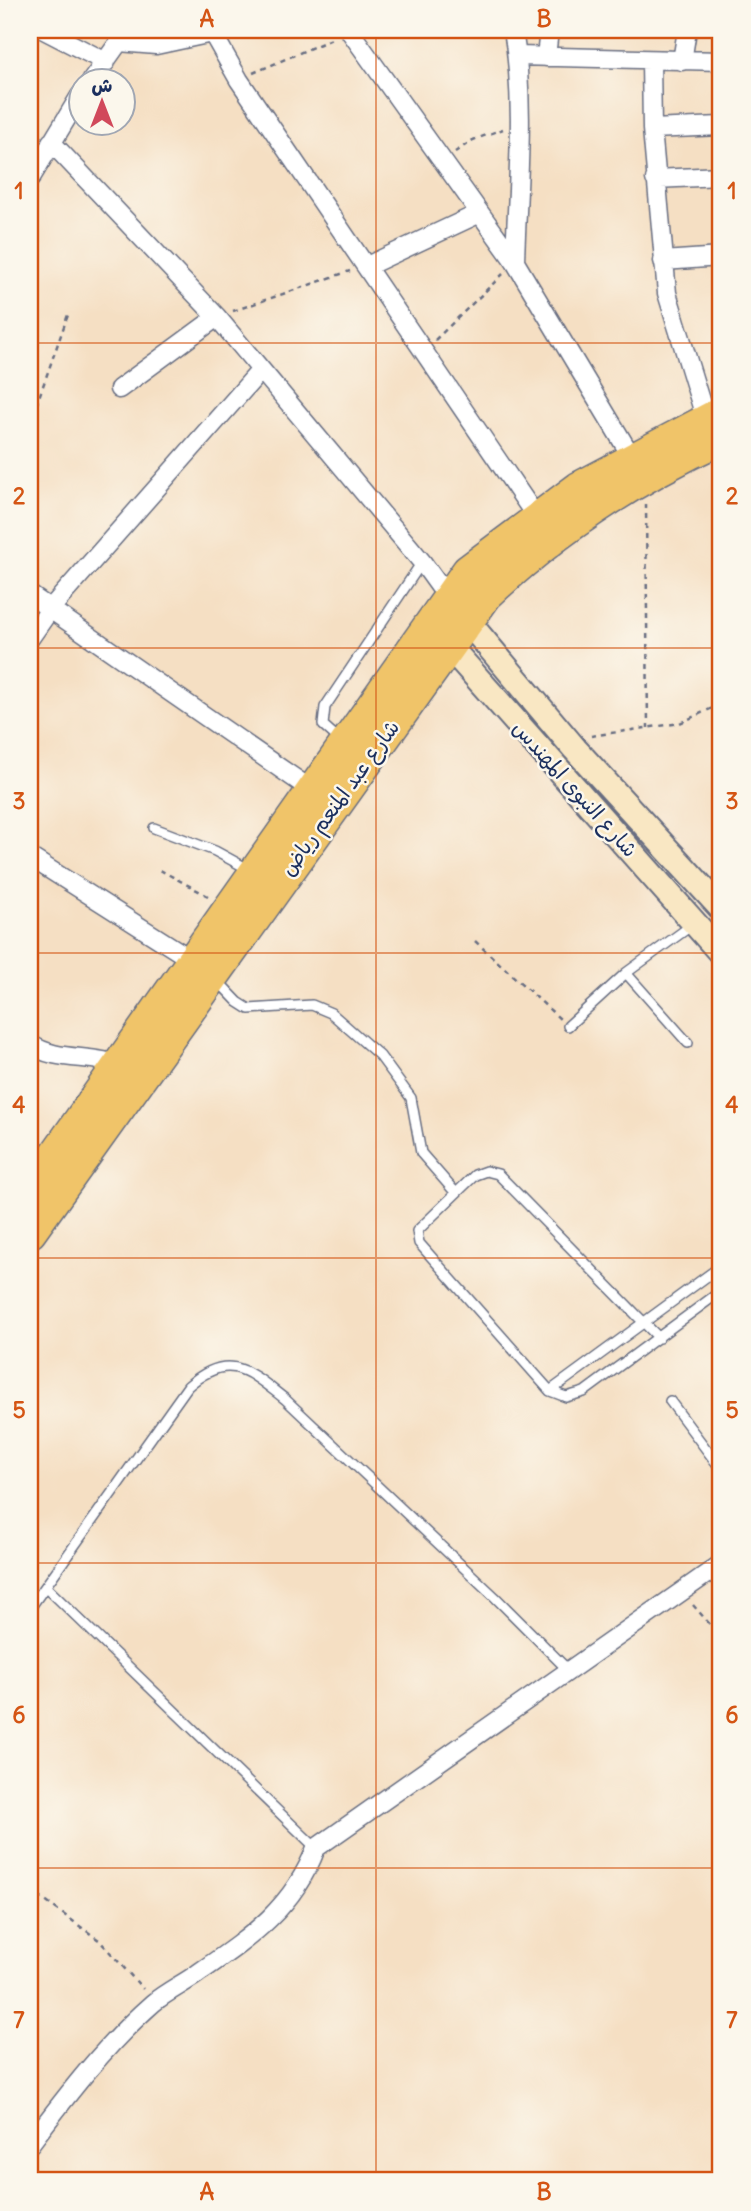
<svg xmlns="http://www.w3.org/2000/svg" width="751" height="2211" font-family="Delius,'Playpen Sans Arabic',sans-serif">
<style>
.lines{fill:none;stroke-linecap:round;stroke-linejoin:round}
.lane-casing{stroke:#676d81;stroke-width:12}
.street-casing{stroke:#676d81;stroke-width:21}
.secondary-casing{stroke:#676d81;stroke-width:28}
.highway-casing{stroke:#676d81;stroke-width:35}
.path{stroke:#676d81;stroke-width:2.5;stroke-dasharray:5 5;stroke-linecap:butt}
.lane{stroke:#fff;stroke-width:9}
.street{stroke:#fff;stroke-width:18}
.secondary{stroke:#f9e7c3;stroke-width:24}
.highway{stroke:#f0c469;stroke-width:32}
.grid{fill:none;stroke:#d45514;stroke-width:2;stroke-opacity:0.55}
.labels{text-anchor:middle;stroke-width:5;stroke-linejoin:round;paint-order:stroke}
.street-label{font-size:21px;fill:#1b2f5e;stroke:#fbf7ec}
.neatline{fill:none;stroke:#d45514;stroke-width:2.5}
.grid-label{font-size:23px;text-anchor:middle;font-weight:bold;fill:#d45514}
</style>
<rect width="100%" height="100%" fill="#fbf7ec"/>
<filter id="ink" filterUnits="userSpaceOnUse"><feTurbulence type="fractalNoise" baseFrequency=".0143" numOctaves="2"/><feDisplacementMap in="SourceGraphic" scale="14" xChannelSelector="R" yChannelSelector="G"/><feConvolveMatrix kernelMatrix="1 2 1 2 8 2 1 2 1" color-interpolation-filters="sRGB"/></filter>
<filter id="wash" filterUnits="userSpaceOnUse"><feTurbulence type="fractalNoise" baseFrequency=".00686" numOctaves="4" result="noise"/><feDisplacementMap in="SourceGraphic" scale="28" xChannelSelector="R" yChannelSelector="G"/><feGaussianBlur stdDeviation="1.57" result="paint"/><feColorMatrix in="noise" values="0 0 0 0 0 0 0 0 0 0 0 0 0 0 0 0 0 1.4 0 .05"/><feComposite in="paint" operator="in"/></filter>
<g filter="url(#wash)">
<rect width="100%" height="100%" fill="#f5dfc3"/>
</g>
<g filter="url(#ink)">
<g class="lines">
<g class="lane-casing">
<path id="lane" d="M342,742L323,725L325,707L422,562
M154,828L215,851L250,870
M626,973L688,1043
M216,979L238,1002L249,1009L312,1005L331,1013L380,1056L411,1098L421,1153L455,1192
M568,1026L626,973L692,925
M659,1338L498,1174L486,1171L475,1175L417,1231L419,1243L550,1391L566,1397L584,1392L721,1291
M550,1391L721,1266
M670,1401L721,1469
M46,1587L316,1848
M30,1608L188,1386C229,1350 249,1371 285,1399L495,1597L568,1670"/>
</g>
<g class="street-casing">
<path id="street" d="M44,30L106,62
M349,30L515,262L633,459
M513,30C526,105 517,186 515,262
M213,34L239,80L537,518
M517,56L721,61
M546,57L549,30
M651,60L652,129L667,293L706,420
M682,61L687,30
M92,80L119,42L156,45L226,30
M652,129L721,126
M51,142L217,317L422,562L448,598
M30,179L80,96
M655,179L721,176
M663,261L721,257
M367,266L480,213
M119,389L217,317
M30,595L313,791
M30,638L51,608L260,371
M30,857L200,965
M30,1044C56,1062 90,1054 119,1065
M30,2144C67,2095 106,2044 153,2003C166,1992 183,1984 197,1974C249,1938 293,1909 316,1848L721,1564"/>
</g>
<g class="secondary-casing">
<path id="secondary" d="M458,610L575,749L721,908
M439,635L721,953"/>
</g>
<g class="highway-casing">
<path id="highway" d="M30,1191L468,571L579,488L721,413
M30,1232L486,595C554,531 636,477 721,438"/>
</g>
<path class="path" d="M253,73L334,38
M455,152L473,140L503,129
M233,311L350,271
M435,340L503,274
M30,413L37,403L69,312
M646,504L648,728
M591,736L680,723L721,704
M160,870L208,896
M475,941L560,1019
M693,1605L721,1637
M30,1890L99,1940L143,1989"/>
<use href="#lane" class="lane"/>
<use href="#street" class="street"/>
<use href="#secondary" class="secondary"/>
<use href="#highway" class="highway"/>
</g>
</g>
<path class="grid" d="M376,30V2181M30,343H721M30,648H721M30,953H721M30,1258H721M30,1563H721M30,1868H721"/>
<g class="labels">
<g class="street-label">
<text transform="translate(575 789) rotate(48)" y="7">شارع النبوى المهندس</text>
<text transform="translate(340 798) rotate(-54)" y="7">شارع عبد المنعم رياض</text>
</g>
</g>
<rect width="751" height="2211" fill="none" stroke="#fbf7ec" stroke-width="77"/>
<g transform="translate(102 102)"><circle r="33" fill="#fbf7ec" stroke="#a1a7b3" stroke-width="2"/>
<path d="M0-5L12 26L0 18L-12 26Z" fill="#d1495b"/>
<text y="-10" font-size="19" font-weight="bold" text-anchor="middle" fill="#1b2f5e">ش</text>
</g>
<rect x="38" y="38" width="674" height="2134" class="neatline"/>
<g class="grid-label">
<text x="207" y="27">A</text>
<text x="544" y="27">B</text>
<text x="19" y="199">1</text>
<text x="732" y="199">1</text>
<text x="19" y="504">2</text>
<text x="732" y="504">2</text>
<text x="19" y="809">3</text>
<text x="732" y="809">3</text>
<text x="19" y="1113">4</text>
<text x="732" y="1113">4</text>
<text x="19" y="1418">5</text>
<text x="732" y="1418">5</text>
<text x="19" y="1723">6</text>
<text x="732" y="1723">6</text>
<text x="19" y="2028">7</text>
<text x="732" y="2028">7</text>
<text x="207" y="2200">A</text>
<text x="544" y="2200">B</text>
</g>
</svg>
